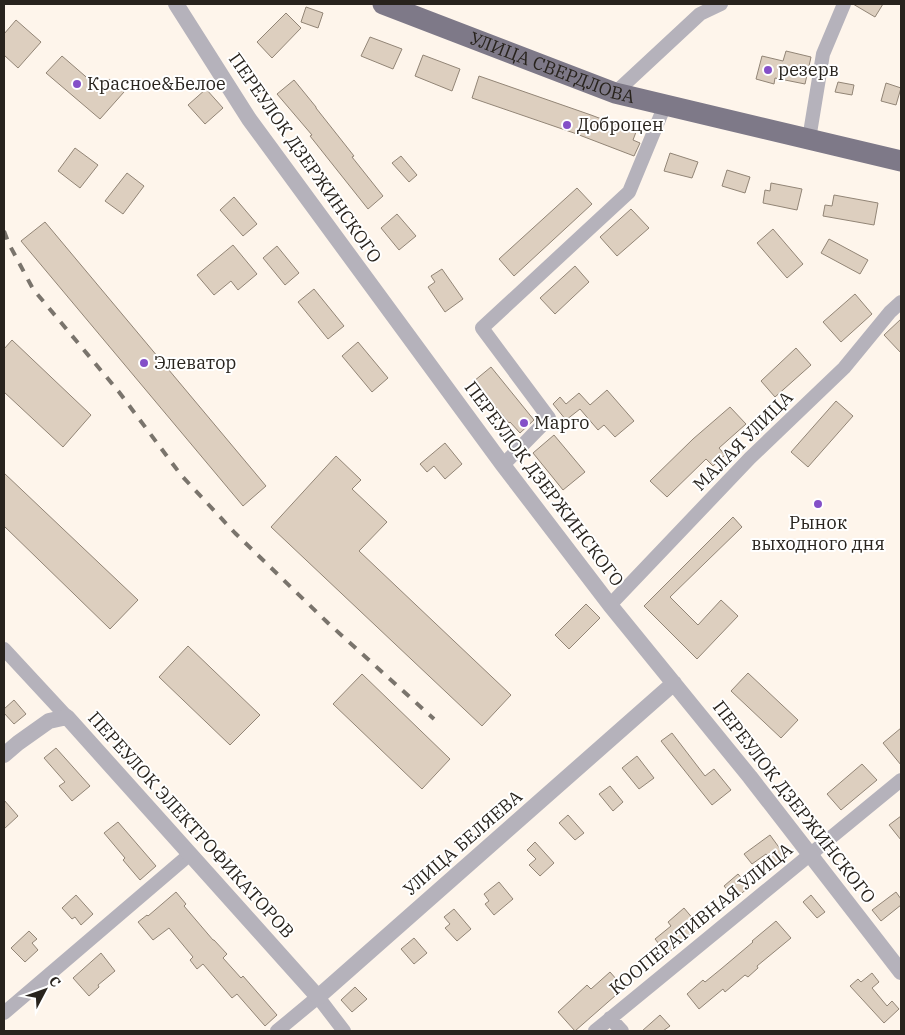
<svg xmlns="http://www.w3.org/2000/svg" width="905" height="1035" font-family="'IBM Plex Serif',serif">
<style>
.building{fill:#ddcfbf;stroke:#928576}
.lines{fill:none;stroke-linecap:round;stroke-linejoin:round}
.minor{stroke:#b5b2bb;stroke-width:14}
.tertiary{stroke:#b5b2bb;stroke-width:16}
.primary{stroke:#7e7988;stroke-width:21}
.rail{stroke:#7a746c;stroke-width:4;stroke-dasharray:9 9;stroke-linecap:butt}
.poi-dot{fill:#8450c8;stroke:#fff;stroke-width:2}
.labels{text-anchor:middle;stroke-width:4;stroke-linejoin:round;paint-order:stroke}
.street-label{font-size:18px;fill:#28231d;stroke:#fff}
.poi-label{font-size:18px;fill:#28231d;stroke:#fff;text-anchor:start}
</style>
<rect width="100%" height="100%" fill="#fef5eb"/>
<path class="building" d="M853,4H883L875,17Z
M306,7L323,13L318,28L301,22Z
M286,13L301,28L272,58L257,42Z
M16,20L41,42L18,68L4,55V34Z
M370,37L402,49L393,69L361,56Z
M786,51L811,57L805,84L775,78L774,84L756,79L762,56L783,61Z
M423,55L460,69L452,91L415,76Z
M62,56L100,89L109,79L124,92L100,119L46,73Z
M479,76L591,115L636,132L633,140L640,143L634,156L574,133L472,98Z
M294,80L316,107V108L354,156L352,157L383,196L368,209L310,136L312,135L277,94Z
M838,82L854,85L852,95L835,92Z
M886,83L901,88L896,105L881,101Z
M206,89L223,108L205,124L188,105Z
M75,148L98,165L80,188L58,171Z
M670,153L698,162L692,178L664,171Z
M401,156L417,175L409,182L392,163Z
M727,170L750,177L745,193L722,186Z
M127,173L144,186L123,214L105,201Z
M771,183L802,189L797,210L763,203L765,190L770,191Z
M577,188L592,204L514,276L499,259Z
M834,195L878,203L874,225L823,216L825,205L832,206Z
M234,197L257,224L243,236L220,210Z
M631,209L649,228L617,256L600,237Z
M397,214L416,236L399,250L381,228Z
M45,222L266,486L243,506L21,241Z
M773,229L803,264L787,278L757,243Z
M829,239L868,260L860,274L821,253Z
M233,245L257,274L238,290L231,281L214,295L197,275Z
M277,246L299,273L285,285L263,258Z
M575,266L589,282L555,314L540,298Z
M442,269L463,299L445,312L428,287L435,282L431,276Z
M314,289L344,326L328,339L298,302Z
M855,294L872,314L841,342L823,322Z
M901,319V353L884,335Z
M12,340L91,415L63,447L4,392V349Z
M358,342L388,378L372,392L342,356Z
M796,348L811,365L775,397L761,381Z
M491,367L534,420L520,433L510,422L509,423L474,381Z
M607,390L634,421L615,437L604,425L598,430L580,409L566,420L553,404L560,397L566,404L579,393L590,405Z
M836,401L853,416L808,467L791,452Z
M730,407L746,424L719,448L725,455L713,466L706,459L667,497L650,481L693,439Z
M554,435L585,472L563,490L533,453Z
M445,443L462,464L445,479L434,466L427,472L420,464Z
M336,456L361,480L352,489L387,522L359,551L511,695L482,726L271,527Z
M4,473L138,600L110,629L4,526Z
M733,517L742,527L670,597L698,625L721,600L738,616L697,659L644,606Z
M586,604L600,618L569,649L555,635Z
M188,646L260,715L230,745L159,677Z
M748,673L798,720L781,738L731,691Z
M362,674L450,759L422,789L333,704Z
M14,700L26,714L14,724L4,713V709Z
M901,728V765L883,743Z
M672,733L705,776L714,769L731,790L712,805L661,741Z
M56,748L90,786L72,801L59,786L65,782L44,758Z
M637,756L654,778L639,789L622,768Z
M862,764L877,780L841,810L827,794Z
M610,786L623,802L613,811L599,794Z
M4,800L18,816L4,829Z
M568,815L584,833L575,840L559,823Z
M901,816V840L889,825Z
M118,822L156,866L140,880L123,860L125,858L104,833Z
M770,835L786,857L774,865L766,854L752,864L744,854Z
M535,842L554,863L540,876L529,865L536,859L527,850Z
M738,874L749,887L735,899L724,886Z
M499,882L513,899L494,915L485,904L489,901L484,894Z
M176,892L186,904L184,906L213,940H214L227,954L223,958L241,978L243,976L277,1015L265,1026L237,994L232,998L203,964L197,969L190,960L193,957L169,928L153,940L138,922L147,915L148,916Z
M896,892L901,899V905L881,921L872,910Z
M76,895L93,914L81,925L75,917L72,919L62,908Z
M811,895L825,912L817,918L803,902Z
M684,908L699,926L667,954L655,939L671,926L668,922Z
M454,909L471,929L457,941L445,928L450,924L444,917Z
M776,921L791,938L757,966L758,968L748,977L745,975L725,992L723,989L699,1009L687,994L703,980L705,982L721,969L753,942L752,941Z
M29,931L37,939L32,943L38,950L25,962L11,948Z
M414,938L427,953L414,964L401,949Z
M101,953L115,971L98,985L99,987L89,996L73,978Z
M610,972L624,988L575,1031L558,1012L587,985L591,989Z
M872,973L879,982L872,988L887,1006L892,1001L899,1009L884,1023L850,986L858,979L861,982Z
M355,987L367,999L352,1012L341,1000Z
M660,1015L670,1026L663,1031H642Z"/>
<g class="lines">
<path class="minor" d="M615,93L700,14L721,4
M809,139L823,54L844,4
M503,465L549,418L482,328L629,192L665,105
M610,605L750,458L844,368L890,312L901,302
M4,649L67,717
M4,1013L189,855
M610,1018L622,1031
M277,1031L318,997L344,1031
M595,1031L901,780"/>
<path class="tertiary" d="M176,4L249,119L503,465L610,605L750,777L901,972
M4,755L18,743L49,721L67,717L318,997L674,683"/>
<path class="primary" id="s1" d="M383,4L615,93L901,161"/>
<path class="rail" d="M4,231L9,244L33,289L119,392L181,475L235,533L328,623L434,719"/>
</g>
<g class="poi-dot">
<circle cx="768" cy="70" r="5"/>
<circle cx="77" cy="84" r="5"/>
<circle cx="567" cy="125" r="5"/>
<circle cx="144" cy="363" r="5"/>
<circle cx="524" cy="423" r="5"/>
<circle cx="818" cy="504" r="5"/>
</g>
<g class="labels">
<g class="street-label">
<text dy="6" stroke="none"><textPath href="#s1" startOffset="181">УЛИЦА СВЕРДЛОВА</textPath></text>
<text transform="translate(305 158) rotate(55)" y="6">ПЕРЕУЛОК ДЗЕРЖИНСКОГО</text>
<text transform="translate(743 441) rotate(-45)" y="6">МАЛАЯ УЛИЦА</text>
<text transform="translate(544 484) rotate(53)" y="6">ПЕРЕУЛОК ДЗЕРЖИНСКОГО</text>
<text transform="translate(794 802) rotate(52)" y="6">ПЕРЕУЛОК ДЗЕРЖИНСКОГО</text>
<text transform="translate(191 825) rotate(48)" y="6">ПЕРЕУЛОК ЭЛЕКТРОФИКАТОРОВ</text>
<text transform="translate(463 843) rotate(-41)" y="6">УЛИЦА БЕЛЯЕВА</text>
<text transform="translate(701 919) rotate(-39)" y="6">КООПЕРАТИВНАЯ УЛИЦА</text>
</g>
<g class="poi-label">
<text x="778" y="76">резерв</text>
<text x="87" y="90">Красное&amp;Белое</text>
<text x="577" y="131">Доброцен</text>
<text x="154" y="369">Элеватор</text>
<text x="534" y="429">Марго</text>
<text x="818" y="529" text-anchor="middle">Рынок<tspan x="818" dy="21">выходного дня</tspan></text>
</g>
</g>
<rect width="905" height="1035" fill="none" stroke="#28231d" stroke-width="10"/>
<g transform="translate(45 990) rotate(49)" stroke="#ffffff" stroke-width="4" paint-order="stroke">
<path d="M0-4L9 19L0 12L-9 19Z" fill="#28231d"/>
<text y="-8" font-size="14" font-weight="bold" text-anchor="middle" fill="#28231d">С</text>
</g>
</svg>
